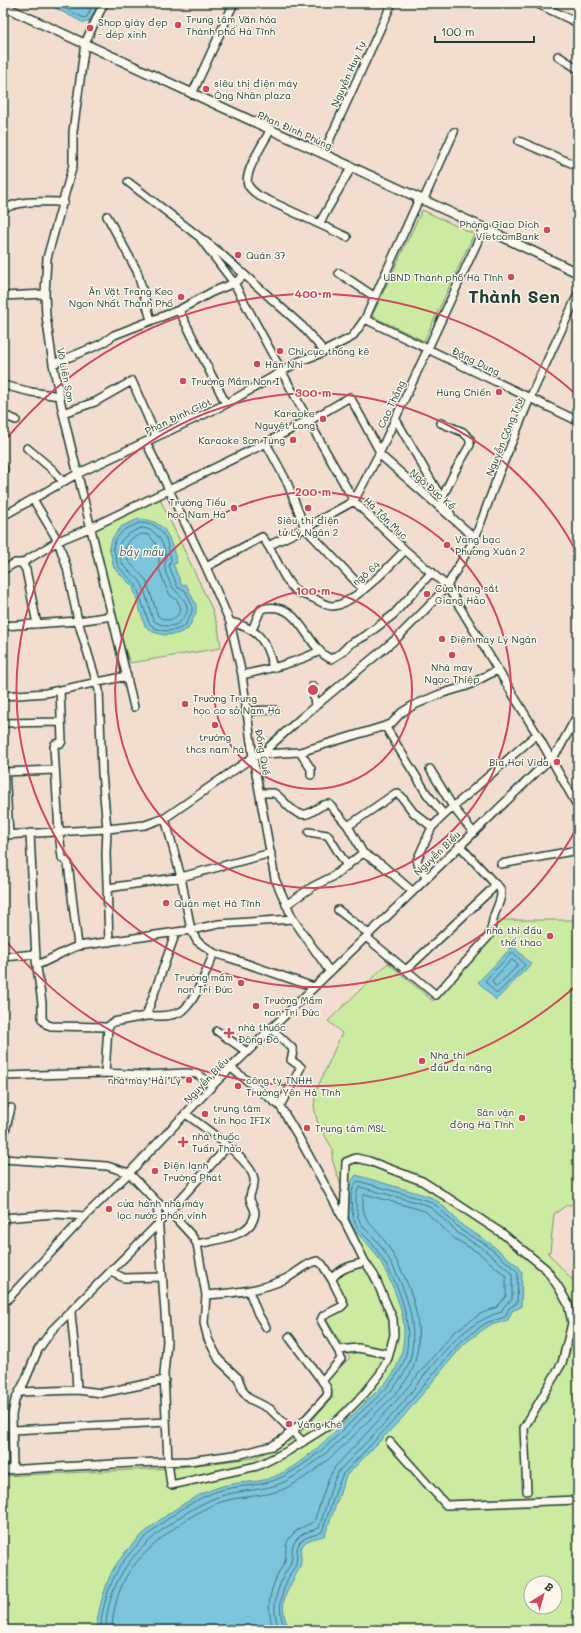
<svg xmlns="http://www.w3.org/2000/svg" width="581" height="1633" font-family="Mali,sans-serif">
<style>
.green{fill:#cceaa1;stroke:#76946a;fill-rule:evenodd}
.water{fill:#7cc5dc;stroke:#578f99}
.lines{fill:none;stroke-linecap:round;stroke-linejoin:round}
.shore{stroke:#447377;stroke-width:1}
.minor-casing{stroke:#1f3d34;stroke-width:10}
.major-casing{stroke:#1f3d34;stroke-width:11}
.minor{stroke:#fbf7ec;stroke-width:7}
.major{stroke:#fbf7ec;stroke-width:8}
.ring{fill:none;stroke:#d1495b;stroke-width:2}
.poi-dot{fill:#d1495b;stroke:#fbf7ec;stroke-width:1.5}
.labels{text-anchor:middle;stroke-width:3;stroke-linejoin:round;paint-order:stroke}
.poi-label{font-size:10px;fill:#1f3d34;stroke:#fbf7ec;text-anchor:start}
.street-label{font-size:10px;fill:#1f3d34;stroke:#fbf7ec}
.water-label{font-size:11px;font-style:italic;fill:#365f5e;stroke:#fbf7ec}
.town-label{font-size:18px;font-weight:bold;fill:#1f3d34;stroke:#fbf7ec}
.centre{fill:#d1495b;stroke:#fbf7ec;stroke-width:2}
.ring-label{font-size:12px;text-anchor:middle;font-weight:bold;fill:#d1495b;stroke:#fbf7ec;stroke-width:3;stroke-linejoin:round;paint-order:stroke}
</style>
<rect width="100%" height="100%" fill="#f1ded0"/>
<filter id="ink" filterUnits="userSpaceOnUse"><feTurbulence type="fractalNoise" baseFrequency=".025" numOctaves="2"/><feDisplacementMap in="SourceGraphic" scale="8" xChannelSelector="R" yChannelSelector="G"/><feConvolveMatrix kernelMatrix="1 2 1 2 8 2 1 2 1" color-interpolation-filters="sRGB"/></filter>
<g filter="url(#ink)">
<path class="green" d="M422,210L474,234L424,341L372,316Z
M159,497L212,609L218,627L221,648L130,663L110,605L92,526Z
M497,920H578V1204L567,1205L554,1214L550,1252H547L576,1284H578V1630H8L3,1513V1476L171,1468L254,1458L295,1438L333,1397L323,1381L350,1358L326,1319L349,1305L332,1279L368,1261L346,1224L344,1195L332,1159L333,1150L317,1121L314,1106L316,1091L342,1033L328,1021L388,963L433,1001L492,939ZM531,1583H555V1607H531Z"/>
<path class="water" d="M58,3H98L90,21L84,23L55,8Z
M139,519C168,520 170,540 177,563L173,564L182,586L186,584L196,605V613L188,629L177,634L164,635L153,632L145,626L133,587L114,568L109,547L113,537L122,526Z
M513,946L531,964L496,1000L478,982Z
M356,1175L431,1197L440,1203L464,1227L487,1241L519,1267L522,1273L521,1307L512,1311L508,1320L488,1326L464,1344L403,1417L346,1476L325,1535C318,1539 309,1537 303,1545C298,1552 303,1559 300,1566C289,1591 275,1601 290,1630H106L97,1629C96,1620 100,1607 102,1599C106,1587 109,1575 116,1565C134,1536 180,1502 211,1490C227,1483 242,1483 259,1481C278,1478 295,1466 310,1454L309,1456C330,1436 351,1417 371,1397C379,1389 390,1380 395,1370C401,1358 404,1345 404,1332C405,1309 386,1268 373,1250C367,1242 358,1236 353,1227C344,1213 345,1188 356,1175Z"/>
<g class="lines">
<path class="shore" d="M61,3L62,7L84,18L87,17L93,3
M140,523L154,525L160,530L166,539L171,559L169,566L178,588L185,590L192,605V612L185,626L176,630L164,631L155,628L149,623L136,585L118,566L113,547L116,539L124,530Z
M141,528C156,528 165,543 166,558C166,561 164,563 165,567C165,572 168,579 171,584C175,593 186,597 187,608C188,611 186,614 184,617C177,629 163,628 153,620C149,609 146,591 140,581C135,575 126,570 122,563C112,543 124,535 141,528Z
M142,534L149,535L156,544L159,558V569L166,587L170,595L177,600L181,608C178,619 168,624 158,616L146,580L128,561L125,548L131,539Z
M512,953H514L525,965L498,993H496L485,981Z
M512,960L517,963V966L498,986H495L492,981Z
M101,1630C100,1610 112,1575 125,1559C146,1533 183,1504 215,1492C237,1484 261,1488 282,1477C310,1463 334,1440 355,1418C372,1401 398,1382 405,1358C415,1321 397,1279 376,1249C371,1240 361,1234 356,1225C351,1215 348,1187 358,1181L429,1201L437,1206L462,1231L485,1244L516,1270L518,1274L517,1303L509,1308L505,1317L486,1323L461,1341L400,1414L343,1474L338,1485L322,1532C315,1536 307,1535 300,1542C295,1550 298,1555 296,1563C296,1567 292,1570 290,1574C281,1593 276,1610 286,1630
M106,1630C105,1611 114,1584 125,1568C142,1542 188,1507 218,1497C239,1489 263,1492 284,1482C314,1467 340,1441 363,1417C380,1401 403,1383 410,1360C420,1321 402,1277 380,1245C375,1237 365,1231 360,1222C356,1214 353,1192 360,1187L427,1205L434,1210L459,1234L482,1248L512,1273V1300L505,1305L501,1312C454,1326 426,1376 396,1411C377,1432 357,1451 339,1471L333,1483L319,1528C311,1531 303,1532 297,1539C289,1548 294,1553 291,1562C290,1566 287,1570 285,1573C276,1592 270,1610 280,1630
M112,1630C112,1612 119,1587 129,1572C146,1547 192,1511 221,1502C242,1495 265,1498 286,1488C319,1472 350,1440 375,1414C386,1403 398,1393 406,1380C410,1375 414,1367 415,1361C426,1320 408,1277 386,1243C373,1223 361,1223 363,1196L365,1194L425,1211L455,1239L479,1253L506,1276V1296L497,1307L480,1314L453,1333L391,1407L335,1467L328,1480L314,1522C306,1525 299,1528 293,1534C283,1544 287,1549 285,1560C285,1564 280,1569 278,1574C269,1592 266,1610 274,1630"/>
<g class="minor-casing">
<path id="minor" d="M104,3L85,43L73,132V165L47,258L45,294L46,316L53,364L63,413L134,707
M536,3L578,23
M558,56L578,69
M192,94L234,3
M270,131C264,142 243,173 248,185C250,189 255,193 259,196L347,237
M519,141L578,166
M323,154L392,3
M128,182L219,252L302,326L324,351
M423,201L454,132
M3,209C24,199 41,202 64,202
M107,216L137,271L151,320
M319,224L351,168
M200,238L234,283L308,420L354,501L405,550L447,586L537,734L578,807
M339,273L375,297
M3,296L45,294
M179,310L226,404
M365,319L578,421
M53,364L101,344L114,335L179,310L212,292L234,283L245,275
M3,385L31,392L60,396
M63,413L95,402L132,381L156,436
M3,415L16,420
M395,418L451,515
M309,421L350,397L380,452
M441,423L463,432L470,439V445L455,471L442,498
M146,442L206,567L230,622L242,675L253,757L275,879L293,919L330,972
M266,443L287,482L305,528L363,589
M27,448L53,470L63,482
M379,454L475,538
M3,468L4,469
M33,499L58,541L67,568L78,621L99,690L102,773L107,829L106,854L109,942
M3,516L77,474L226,404L300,361L319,354L352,337L365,319L419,199
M270,545L305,528L354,501L379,454L484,228
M22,563L58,541L92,527L169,490L266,443L308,420
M206,567L262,537C276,553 280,576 296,591C300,594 308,596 313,598C320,601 325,606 333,606C354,604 390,566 405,550
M3,570L15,563H22L26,570L37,624
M230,622C258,628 267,641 273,668
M3,626L78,621L112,616
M252,630L261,609C301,598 305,648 331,659L341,653L350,644L365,636L393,615L432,572
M242,675C269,669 295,663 320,651
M313,686L315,707
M60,690L62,741L61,743L55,744L54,747L59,832L62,858L68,863L78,946
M3,696L46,693L127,676
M245,711L275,710
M3,723L61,722
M385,726L427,794L444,815
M3,739V744
M300,752L311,769V775
M263,754L271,745L301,718L397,638L426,609L447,586L475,538L498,476L530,398L578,294
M430,769L453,807L473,832
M3,772L55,770
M5,772L9,834
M260,793H274C283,798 290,812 301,814C311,817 319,803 329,804L348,826L363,853L382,865L412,891
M165,818L181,877L191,930L197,941L214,953L236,960L314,987
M348,826L396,793L401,796L413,812L432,827
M309,832L327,835L329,837L347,866
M30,833L36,960L42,1003V1019L46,1024L51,1026L108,1027
M3,835L107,829L145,825L165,818L253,757L263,754L300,752L385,726L391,724L401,713L412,706L440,694L467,686L497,670
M501,864L578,850
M426,877L419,867L417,860L432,827L444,815L537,734
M108,888L181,877L271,853
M286,905L312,887L332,877L363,853
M338,910L369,934
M366,937L436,995L489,936C491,930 492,926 493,920C494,910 509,891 495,884
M3,957L36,954
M37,965C51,960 63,951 78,946L191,930L219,924L293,919
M406,970L492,889L495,884L459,845
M146,1016C157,1016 170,1017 180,1012C194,1006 208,967 214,953
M271,1028L292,1048L293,1052L291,1060L301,1067L280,1106
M217,1031L247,1052
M105,1073L108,1027L113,1022L146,1016L176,932
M3,1076L105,1073L143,1075L187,1073L197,1074L213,1085
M186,1114C203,1127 251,1159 254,1179C256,1185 249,1192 250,1199C251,1204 255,1208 255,1213C253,1237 215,1240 197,1244
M3,1139L11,1108
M3,1159L107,1166L129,1173L157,1202L169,1211L192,1236L197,1244L206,1295L204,1323L208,1339L219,1360L238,1378L243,1391L250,1399L270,1409L303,1442
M157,1202L167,1341L164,1374L168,1462L171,1485L257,1466L288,1451L339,1419L365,1393L380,1374L388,1358L394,1335L393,1319L374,1275L365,1262L344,1220L298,1136L280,1106L231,1068
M3,1218L55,1214L85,1216
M344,1220L346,1162L356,1158L369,1161L422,1181L433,1188L503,1234L546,1269L559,1288L568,1304L572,1323L562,1363L524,1428L527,1491
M111,1272L124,1278L162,1277
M249,1291L258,1314L266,1327
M206,1295C233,1293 260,1291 285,1279C296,1274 306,1263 317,1261L322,1264L332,1280
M3,1304L85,1216L129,1173L213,1085L555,754L559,749L578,714
M71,1313L75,1354L77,1390
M289,1337L322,1381
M338,1350L358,1348L389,1354
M19,1392L77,1390L102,1393L165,1380
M13,1430L166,1422
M390,1442L446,1505L578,1500
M13,1469L12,1415L15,1400L25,1381L38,1350L52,1330L159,1223L228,1146
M3,1470L133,1463L189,1461L241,1454L272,1446L283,1439L304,1421L327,1396C329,1389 326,1386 322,1381L341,1359L339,1352L321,1320L323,1316L341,1307L344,1304L332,1280C336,1269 354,1265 365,1262"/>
</g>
<g class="major-casing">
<path id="major" d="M3,6L484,228L578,273"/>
</g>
<use href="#minor" class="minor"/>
<use href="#major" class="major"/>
</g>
</g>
<g class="ring">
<circle cx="313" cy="690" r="99"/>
<circle cx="313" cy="690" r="198"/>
<path d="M578 825A297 297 0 1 1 578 555"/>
<path d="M578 984A396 396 0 0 1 3 937M3 443A396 396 0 0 1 578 396"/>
</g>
<g class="poi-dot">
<circle cx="178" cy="25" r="4"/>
<circle cx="90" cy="28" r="4"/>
<circle cx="206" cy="89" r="4"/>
<circle cx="547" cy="230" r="4"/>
<circle cx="238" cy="255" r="4"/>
<circle cx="511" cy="277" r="4"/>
<circle cx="181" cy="297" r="4"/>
<circle cx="280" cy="351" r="4"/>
<circle cx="257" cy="364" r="4"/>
<circle cx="183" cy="381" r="4"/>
<circle cx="499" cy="392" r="4"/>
<circle cx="323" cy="419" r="4"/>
<circle cx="293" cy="440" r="4"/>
<circle cx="234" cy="508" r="4"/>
<circle cx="308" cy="508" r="4"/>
<circle cx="447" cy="545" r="4"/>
<circle cx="427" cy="594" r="4"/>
<circle cx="442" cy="639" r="4"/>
<circle cx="452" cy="655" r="4"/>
<circle cx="185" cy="704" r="4"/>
<circle cx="215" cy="725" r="4"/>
<circle cx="557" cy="762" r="4"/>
<circle cx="166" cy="903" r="4"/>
<circle cx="550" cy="936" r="4"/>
<circle cx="241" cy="983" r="4"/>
<circle cx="256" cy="1006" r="4"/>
<path d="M227 1027h4v4h4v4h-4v4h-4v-4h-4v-4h4z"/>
<circle cx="422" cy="1061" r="4"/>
<circle cx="189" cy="1080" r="4"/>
<circle cx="238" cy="1086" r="4"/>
<circle cx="205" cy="1114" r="4"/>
<circle cx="522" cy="1118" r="4"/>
<circle cx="307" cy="1128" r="4"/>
<path d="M181 1136h4v4h4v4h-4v4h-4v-4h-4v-4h4z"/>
<circle cx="155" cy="1171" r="4"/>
<circle cx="109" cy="1209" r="4"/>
<circle cx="289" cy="1424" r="4"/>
</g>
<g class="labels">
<g class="poi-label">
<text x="186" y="23">Trung tâm Văn hóa<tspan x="186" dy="12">Thành phố Hà Tĩnh</tspan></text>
<text x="98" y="26">Shop giày đẹp<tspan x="98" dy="12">- dép xinh</tspan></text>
<text x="214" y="87">siêu thị điện máy<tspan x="214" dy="12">Ông Nhân plaza</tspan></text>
<text x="539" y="228" text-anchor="end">Phòng Giao Dịch<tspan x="539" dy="12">VietcomBank</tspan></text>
<text x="246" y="259">Quán 37</text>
<text x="503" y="281" text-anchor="end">UBND Thành phố Hà Tĩnh</text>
<text x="173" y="295" text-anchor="end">Ăn Vặt Trang Keo<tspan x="173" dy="12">Ngon Nhất Thành Phố</tspan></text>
<text x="288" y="355">Chi cục thống kê</text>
<text x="265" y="368">Hân Nhi</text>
<text x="191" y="385">Trường Mầm Non I</text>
<text x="491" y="396" text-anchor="end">Hùng Chiến</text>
<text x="315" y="417" text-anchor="end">Karaoke<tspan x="315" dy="12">Nguyệt Long</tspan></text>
<text x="285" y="444" text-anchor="end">Karaoke Sơn Tùng</text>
<text x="226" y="506" text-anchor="end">Trường Tiểu<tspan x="226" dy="12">học Nam Hà</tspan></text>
<text x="308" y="524" text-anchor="middle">Siêu thị điện<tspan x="308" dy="12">tử Lý Ngân 2</tspan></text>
<text x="455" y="543">Vang bạc<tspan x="455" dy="12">Phương Xuân 2</tspan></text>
<text x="435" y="592">Cửa hàng sắt<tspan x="435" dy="12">Giang Hảo</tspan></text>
<text x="450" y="643">Điện máy Lý Ngân</text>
<text x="452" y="671" text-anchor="middle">Nhà may<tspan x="452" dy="12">Ngọc Thiệp</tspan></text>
<text x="193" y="702">Trường Trung<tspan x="193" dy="12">học cơ sở Nam Hà</tspan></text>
<text x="215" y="741" text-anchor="middle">trường<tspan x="215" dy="12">thcs nam hà</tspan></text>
<text x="549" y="766" text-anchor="end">Bia Hơi Vida</text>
<text x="174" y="907">Quán mẹt Hà Tĩnh</text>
<text x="542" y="934" text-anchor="end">nhà thi đấu<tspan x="542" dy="12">thể thao</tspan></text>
<text x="233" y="981" text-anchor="end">Trường mầm<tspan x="233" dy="12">non Trí Đức</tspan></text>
<text x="264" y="1004">Trường Mầm<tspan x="264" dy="12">non Trí Đức</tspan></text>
<text x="238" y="1031">nhà thuốc<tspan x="238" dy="12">Đông Đô</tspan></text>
<text x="430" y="1059">Nhà thi<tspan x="430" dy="12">đấu đa năng</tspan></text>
<text x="181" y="1084" text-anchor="end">nhà may Hải Lý</text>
<text x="246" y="1084">công ty TNHH<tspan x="246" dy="12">Trường Yên Hà Tĩnh</tspan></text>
<text x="213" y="1112">trung tâm<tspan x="213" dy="12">tin học IFIX</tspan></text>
<text x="514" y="1116" text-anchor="end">Sân vận<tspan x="514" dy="12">động Hà Tĩnh</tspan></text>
<text x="315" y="1132">Trung tâm MSL</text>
<text x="192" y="1140">nhà thuốc<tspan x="192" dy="12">Tuấn Thảo</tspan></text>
<text x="163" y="1169">Điện lạnh<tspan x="163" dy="12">Trường Phát</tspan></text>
<text x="117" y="1207">cửa hành nhà máy<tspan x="117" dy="12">lọc nước phồn vinh</tspan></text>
<text x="297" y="1428">Vàng Khè</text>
</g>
<g class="street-label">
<text transform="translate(348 74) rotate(-66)" y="4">Nguyễn Huy Tự</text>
<text transform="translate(295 130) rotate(24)" y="4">Phan Đình Phùng</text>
<text transform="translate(476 361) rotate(26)" y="4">Đặng Dung</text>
<text transform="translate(66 375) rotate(79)" y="4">Võ Liên Sơn</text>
<text transform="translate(391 404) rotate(-65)" y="4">Cao Thắng</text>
<text transform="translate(178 416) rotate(-25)" y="4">Phan Đình Giót</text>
<text transform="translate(504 437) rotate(-68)" y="4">Nguyễn Công Trứ</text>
<text transform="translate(433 489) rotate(41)" y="4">Ngô Đức Kế</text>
<text transform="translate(386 518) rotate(44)" y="4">Hà Tôn Mục</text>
<text transform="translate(366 573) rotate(-39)" y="4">ngõ 64</text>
<text transform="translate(263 752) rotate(80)" y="4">Đồng Quế</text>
<text transform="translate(437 853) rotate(-44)" y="4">Nguyễn Biểu</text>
<text transform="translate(206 1080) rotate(-46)" y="4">Nguyễn Biểu</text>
</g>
<g class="water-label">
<text x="142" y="556">bảy mẫu</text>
</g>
<g class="town-label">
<text x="514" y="303">Thành Sen</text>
</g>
</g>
<circle cx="313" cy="690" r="6" class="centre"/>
<g class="ring-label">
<text x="313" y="298">400 m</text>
<text x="313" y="397">300 m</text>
<text x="313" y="496">200 m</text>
<text x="313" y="595">100 m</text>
</g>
<rect width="581" height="1633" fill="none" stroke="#fbf7ec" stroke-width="16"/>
<rect x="8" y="8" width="565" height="1617" fill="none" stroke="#1f3d34" stroke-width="1.5" filter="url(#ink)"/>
<g transform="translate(543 1595) rotate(37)"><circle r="19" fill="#fbf7ec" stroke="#a3ada2"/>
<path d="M0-3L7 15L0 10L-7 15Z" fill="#d1495b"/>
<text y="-6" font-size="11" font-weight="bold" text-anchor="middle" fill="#1f3d34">B</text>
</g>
<path d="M435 36v6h99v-6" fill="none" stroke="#1f3d34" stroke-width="2"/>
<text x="441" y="36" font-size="12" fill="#1f3d34" stroke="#fbf7ec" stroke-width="3" paint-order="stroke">100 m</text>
</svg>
